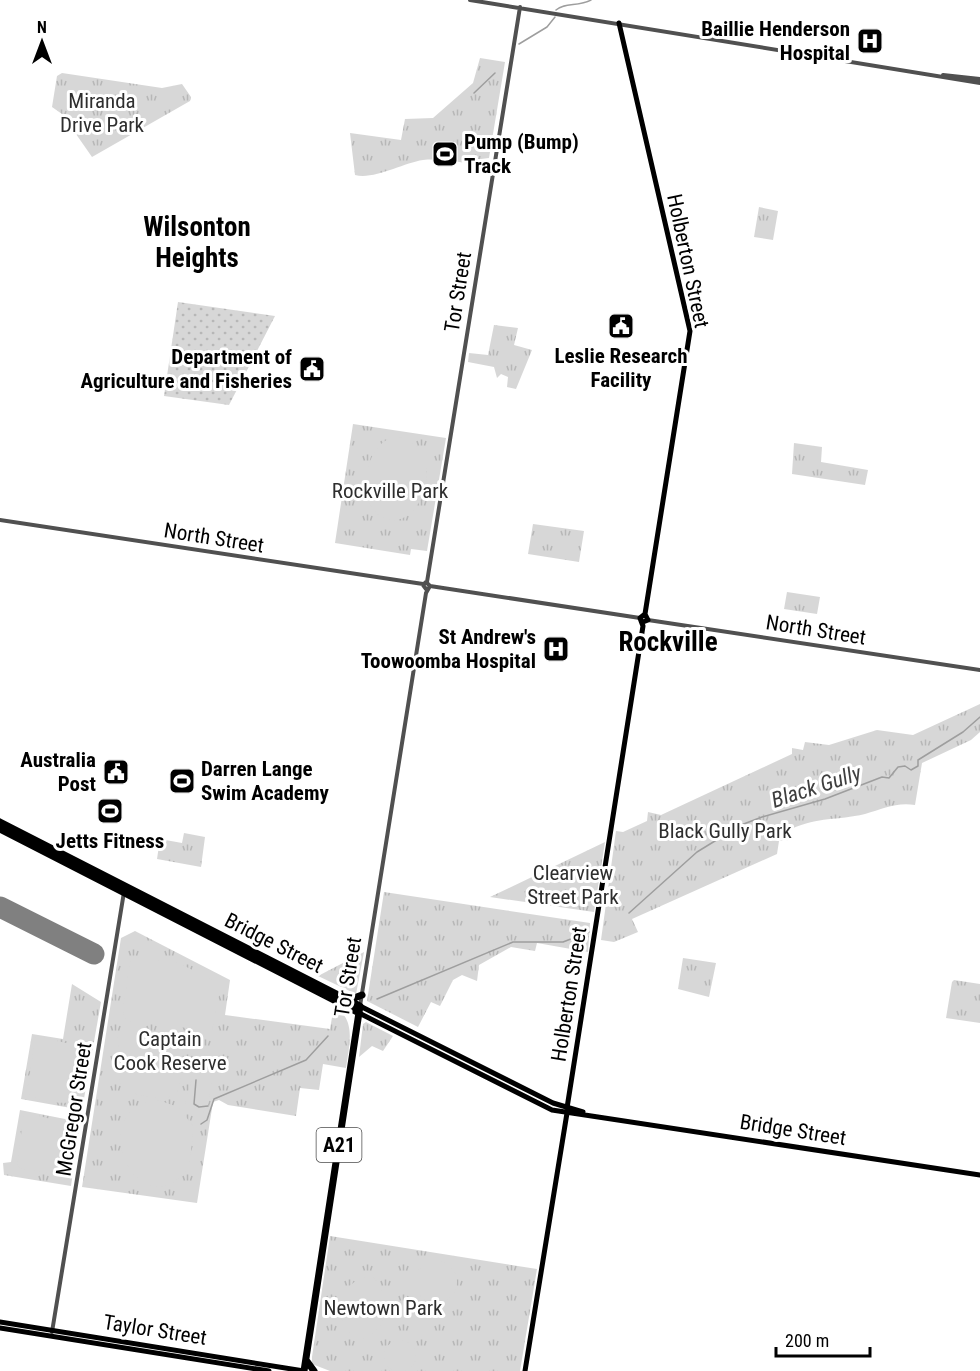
<svg xmlns="http://www.w3.org/2000/svg" width="980" height="1371" font-family="'Roboto Condensed',sans-serif">
<style>
.grass{fill:url(#grass-dots)}
.park{fill:url(#park-tufts)}
.pitch{fill:#d7d7d7}
.lines{fill:none;stroke-linecap:round;stroke-linejoin:round}
.stream{stroke:#9e9e9e;stroke-width:1.5}
.taxiway{stroke:#808080;stroke-width:8}
.runway{stroke:#808080;stroke-width:21}
.minor{stroke:#505050;stroke-width:4}
.major{stroke:#000;stroke-width:5}
.highway{stroke:#000;stroke-width:7}
.labels{text-anchor:middle;stroke-width:6;stroke-linejoin:round;paint-order:stroke}
.shield{fill:#fff;stroke:#4c4c4c;stroke-width:1.5}
.shield-label{font-size:20px;font-weight:bold;fill:#000}
.poi-label{font-size:21px;font-weight:bold;fill:#000;stroke:#fff;text-anchor:end}
.park-label{font-size:21px;fill:#2e2e2e;stroke:#fff}
.street-label{font-size:21px;fill:#000;stroke:#fff}
.water-label{font-size:22px;font-style:italic;fill:#3f3f3f;stroke:#fff}
.district-label{font-size:27px;font-weight:bold;fill:#000;stroke:#fff}
</style>
<defs>
<pattern id="grass-dots" width="8" height="8" patternUnits="userSpaceOnUse" patternTransform="scale(1.5)"><rect width="8" height="8" fill="#d7d7d7"/><path d="M2 2h.1M6 6h.1" fill="none" stroke="#b7b7b7" stroke-width="1.8" stroke-linecap="round"/></pattern>
<pattern id="park-tufts" width="24" height="20" patternUnits="userSpaceOnUse" patternTransform="scale(1.5)"><rect width="24" height="20" fill="#d7d7d7"/><path d="M3 7l-1-3M5 7V3M7 7l1-3M15 17l-1-3M17 17v-4M19 17l1-3" fill="none" stroke="#b7b7b7"/></pattern>
</defs>
<rect width="100%" height="100%" fill="#fff"/>
<path class="grass" d="M178,302L275,316L229,405L164,396Z"/>
<path class="park" d="M480,58L505,62L489,158L481,159L480,165C462,163 442,158 423,160C403,163 374,180 355,175L350,133L401,140L405,119L433,118L473,83Z
M62,73L162,88L182,84L191,97L190,101L92,157L62,114L52,107L57,76Z
M759,207L778,211L773,240L754,237Z
M494,325L518,328L514,345L532,350L516,389L507,387L508,377L501,374L497,378L494,367L468,362L469,353L488,355Z
M353,424L446,438L427,551L411,549L410,555L335,543Z
M794,443L822,447L821,462L868,470L865,485L792,474Z
M533,524L584,531L579,562L528,554Z
M787,592L820,597L817,614L784,609Z
M980,704V732L971,740L922,763L915,805C896,802 883,809 865,814C836,821 820,816 791,829L789,840L779,841L777,854L632,919L638,932L614,942L601,940L616,831L623,832L647,821L648,812L661,815L792,754V748L803,750L805,742L829,745L877,730L913,735Z
M184,833L205,837L201,867L157,859L160,839L182,843Z
M605,842L594,912L490,897Z
M384,892L590,923L588,952L537,943L535,951L511,947L479,965L477,981L462,975L453,980L440,1006L431,1002L418,1027L367,1001Z
M135,931L230,980L225,1015L330,1029L334,1006C357,1020 349,1045 346,1068L323,1064L319,1090L300,1088L296,1116L228,1105L219,1100L213,1102L197,1203L82,1187L121,938Z
M364,952L356,994L318,976Z
M683,958L716,963L709,997L678,989Z
M954,980L980,984V1023L946,1018L952,982Z
M72,984L101,1002L82,1110L21,1099L32,1034L63,1039Z
M366,1022L393,1036L383,1051L372,1046L359,1057L363,1024Z
M20,1110L80,1122L71,1186L4,1175L3,1163L11,1162Z
M330,1236L537,1269L520,1371H330L312,1364V1357Z"/>
<path class="pitch" d="M397,437C453,446 420,541 380,516C371,510 367,498 366,488C364,469 375,438 397,437Z
M131,956L179,963L221,985L212,1031L130,1021L124,1018L123,1009Z
M123,1029L184,1040L179,1089C174,1099 165,1098 155,1097C103,1093 123,1070 117,1034Z
M36,1036L87,1048L79,1102C63,1103 37,1105 27,1091Z
M209,1052L214,1071L207,1110L200,1114L188,1110L185,1105L193,1074L196,1072L201,1076L200,1058Z
M158,1100L178,1107L194,1127C192,1137 191,1166 185,1172C138,1228 81,1108 158,1100Z
M24,1112L70,1124V1129L74,1133L66,1175L22,1169L17,1166Z
M415 1282a21 21 0 1 1 42 0a21 21 0 1 1-42 0Z
M364,1277L374,1278C392,1300 389,1332 359,1340C332,1325 335,1287 364,1277Z
M384 1356a16 16 0 1 1 32 0a16 16 0 1 1-32 0Z"/>
<g class="lines">
<path class="stream" d="M556,10C565,2 578,7 591,0
M519,44L547,27L555,17
M474,93L495,73
M629,913L697,852L741,825L762,817L825,799L882,777L889,778L898,767L905,766L911,770L918,766V760L963,732L980,717
M377,999L513,942H563L589,932
M196,1080L194,1104L199,1107L208,1106
M201,1124L207,1120L214,1099L306,1060L328,1036"/>
<path class="taxiway" d="M0,907L4,909"/>
<path class="runway" d="M0,907L94,954"/>
<path class="minor" d="M470,0L980,83
M943,75L980,79
M0,520L423,584
M427,582L520,7
M430,586L640,618
M648,620L980,670
M360,1006L426,593L430,586L426,582L423,585L426,589
M52,1332L124,892"/>
<path class="major" d="M619,23L690,331L645,614
M360,1006L553,1103L583,1112
M359,1013L552,1110L980,1175
M567,1108L643,626L640,618L645,614L648,620L643,622
M0,1322L304,1371
M0,1328L269,1371
M525,1371L567,1113"/>
<path class="highway" d="M0,822L360,1006L304,1371
M0,829L359,1013
M349,1000L362,995
M306,1360L314,1371"/>
</g>
<defs>
<g id="hospital-square" transform="scale(1.35)"><rect x="-9" y="-9" width="18" height="18" rx="4" fill="#000" stroke="#fff"/><path d="M-5-5h3v3.5h4V-5h3V5h-3V1.5h-4V5h-3Z" fill="#fff"/></g>
<g id="stadium-square" transform="scale(1.35)"><rect x="-9" y="-9" width="18" height="18" rx="4" fill="#000" stroke="#fff"/><path d="M0-5a6.5 5 0 1 0 0 10a6.5 5 0 1 0 0-10ZM-3.5-1.8h7v3.6h-7Z" fill="#fff"/></g>
<g id="civic-square" transform="scale(1.35)"><rect x="-9" y="-9" width="18" height="18" rx="4" fill="#000" stroke="#fff"/><path d="M-.6-6.5H3V-4.5H.6V-3L4-1V1h2V6H-6V1h2V-1L-.6-3ZM-1.2 2.5V6h2.4V2.5Z" fill="#fff"/></g>
</defs>
<g fill-rule="evenodd">
<use href="#hospital-square" x="870" y="41"/>
<use href="#stadium-square" x="445" y="154"/>
<use href="#civic-square" x="621" y="326"/>
<use href="#civic-square" x="312" y="369"/>
<use href="#hospital-square" x="556" y="649"/>
<use href="#civic-square" x="116" y="772"/>
<use href="#stadium-square" x="182" y="781"/>
<use href="#stadium-square" x="110" y="811"/>
</g>
<g class="labels">
<rect class="shield" x="316.5" y="1128" width="45" height="34" rx="4.5"/>
<g class="shield-label">
<text x="339" y="1152">A21</text>
</g>
<g class="poi-label">
<text x="850" y="36">Baillie Henderson<tspan x="850" dy="24">Hospital</tspan></text>
<text x="464" y="149" text-anchor="start">Pump (Bump)<tspan x="464" dy="24">Track</tspan></text>
<text x="621" y="363" text-anchor="middle">Leslie Research<tspan x="621" dy="24">Facility</tspan></text>
<text x="292" y="364">Department of<tspan x="292" dy="24">Agriculture and Fisheries</tspan></text>
<text x="536" y="644">St Andrew's<tspan x="536" dy="24">Toowoomba Hospital</tspan></text>
<text x="96" y="767">Australia<tspan x="96" dy="24">Post</tspan></text>
<text x="201" y="776" text-anchor="start">Darren Lange<tspan x="201" dy="24">Swim Academy</tspan></text>
<text x="110" y="848" text-anchor="middle">Jetts Fitness</text>
</g>
<g class="park-label">
<text x="102" y="108">Miranda<tspan x="102" dy="24">Drive Park</tspan></text>
<text x="390" y="498">Rockville Park</text>
<text x="725" y="838">Black Gully Park</text>
<text x="573" y="880">Clearview<tspan x="573" dy="24">Street Park</tspan></text>
<text x="170" y="1046">Captain<tspan x="170" dy="24">Cook Reserve</tspan></text>
<text x="383" y="1315">Newtown Park</text>
</g>
<g class="street-label">
<text transform="translate(688 261) rotate(78)" y="7">Holberton Street</text>
<text transform="translate(458 292) rotate(-81)" y="7">Tor Street</text>
<text transform="translate(214 538) rotate(9)" y="7">North Street</text>
<text transform="translate(816 630) rotate(9)" y="7">North Street</text>
<text transform="translate(274 943) rotate(27)" y="7">Bridge Street</text>
<text transform="translate(348 977) rotate(-81)" y="7">Tor Street</text>
<text transform="translate(569 994) rotate(-81)" y="7">Holberton Street</text>
<text transform="translate(74 1109) rotate(-81)" y="7">McGregor Street</text>
<text transform="translate(793 1130) rotate(9)" y="7">Bridge Street</text>
<text transform="translate(155 1330) rotate(9)" y="7">Taylor Street</text>
</g>
<g class="water-label">
<text transform="translate(816 786) rotate(-18)" y="8">Black Gully</text>
</g>
<g class="district-label">
<text x="197" y="236">Wilsonton<tspan x="197" dy="31">Heights</tspan></text>
<text x="668" y="651">Rockville</text>
</g>
</g>
<g transform="translate(42 42)" stroke="#ffffff" stroke-width="4.5" paint-order="stroke">
<path d="M0-4.5L10 22L0 15L-10 22Z" fill="#000000"/>
<text y="-9" font-size="16" font-weight="bold" text-anchor="middle" fill="#000000">N</text>
</g>
<path d="M776 1347v9h94v-9" fill="none" stroke="#000000" stroke-width="3"/>
<text x="785" y="1347" font-size="18" fill="#000000" stroke="#ffffff" stroke-width="4.5" paint-order="stroke">200 m</text>
</svg>
